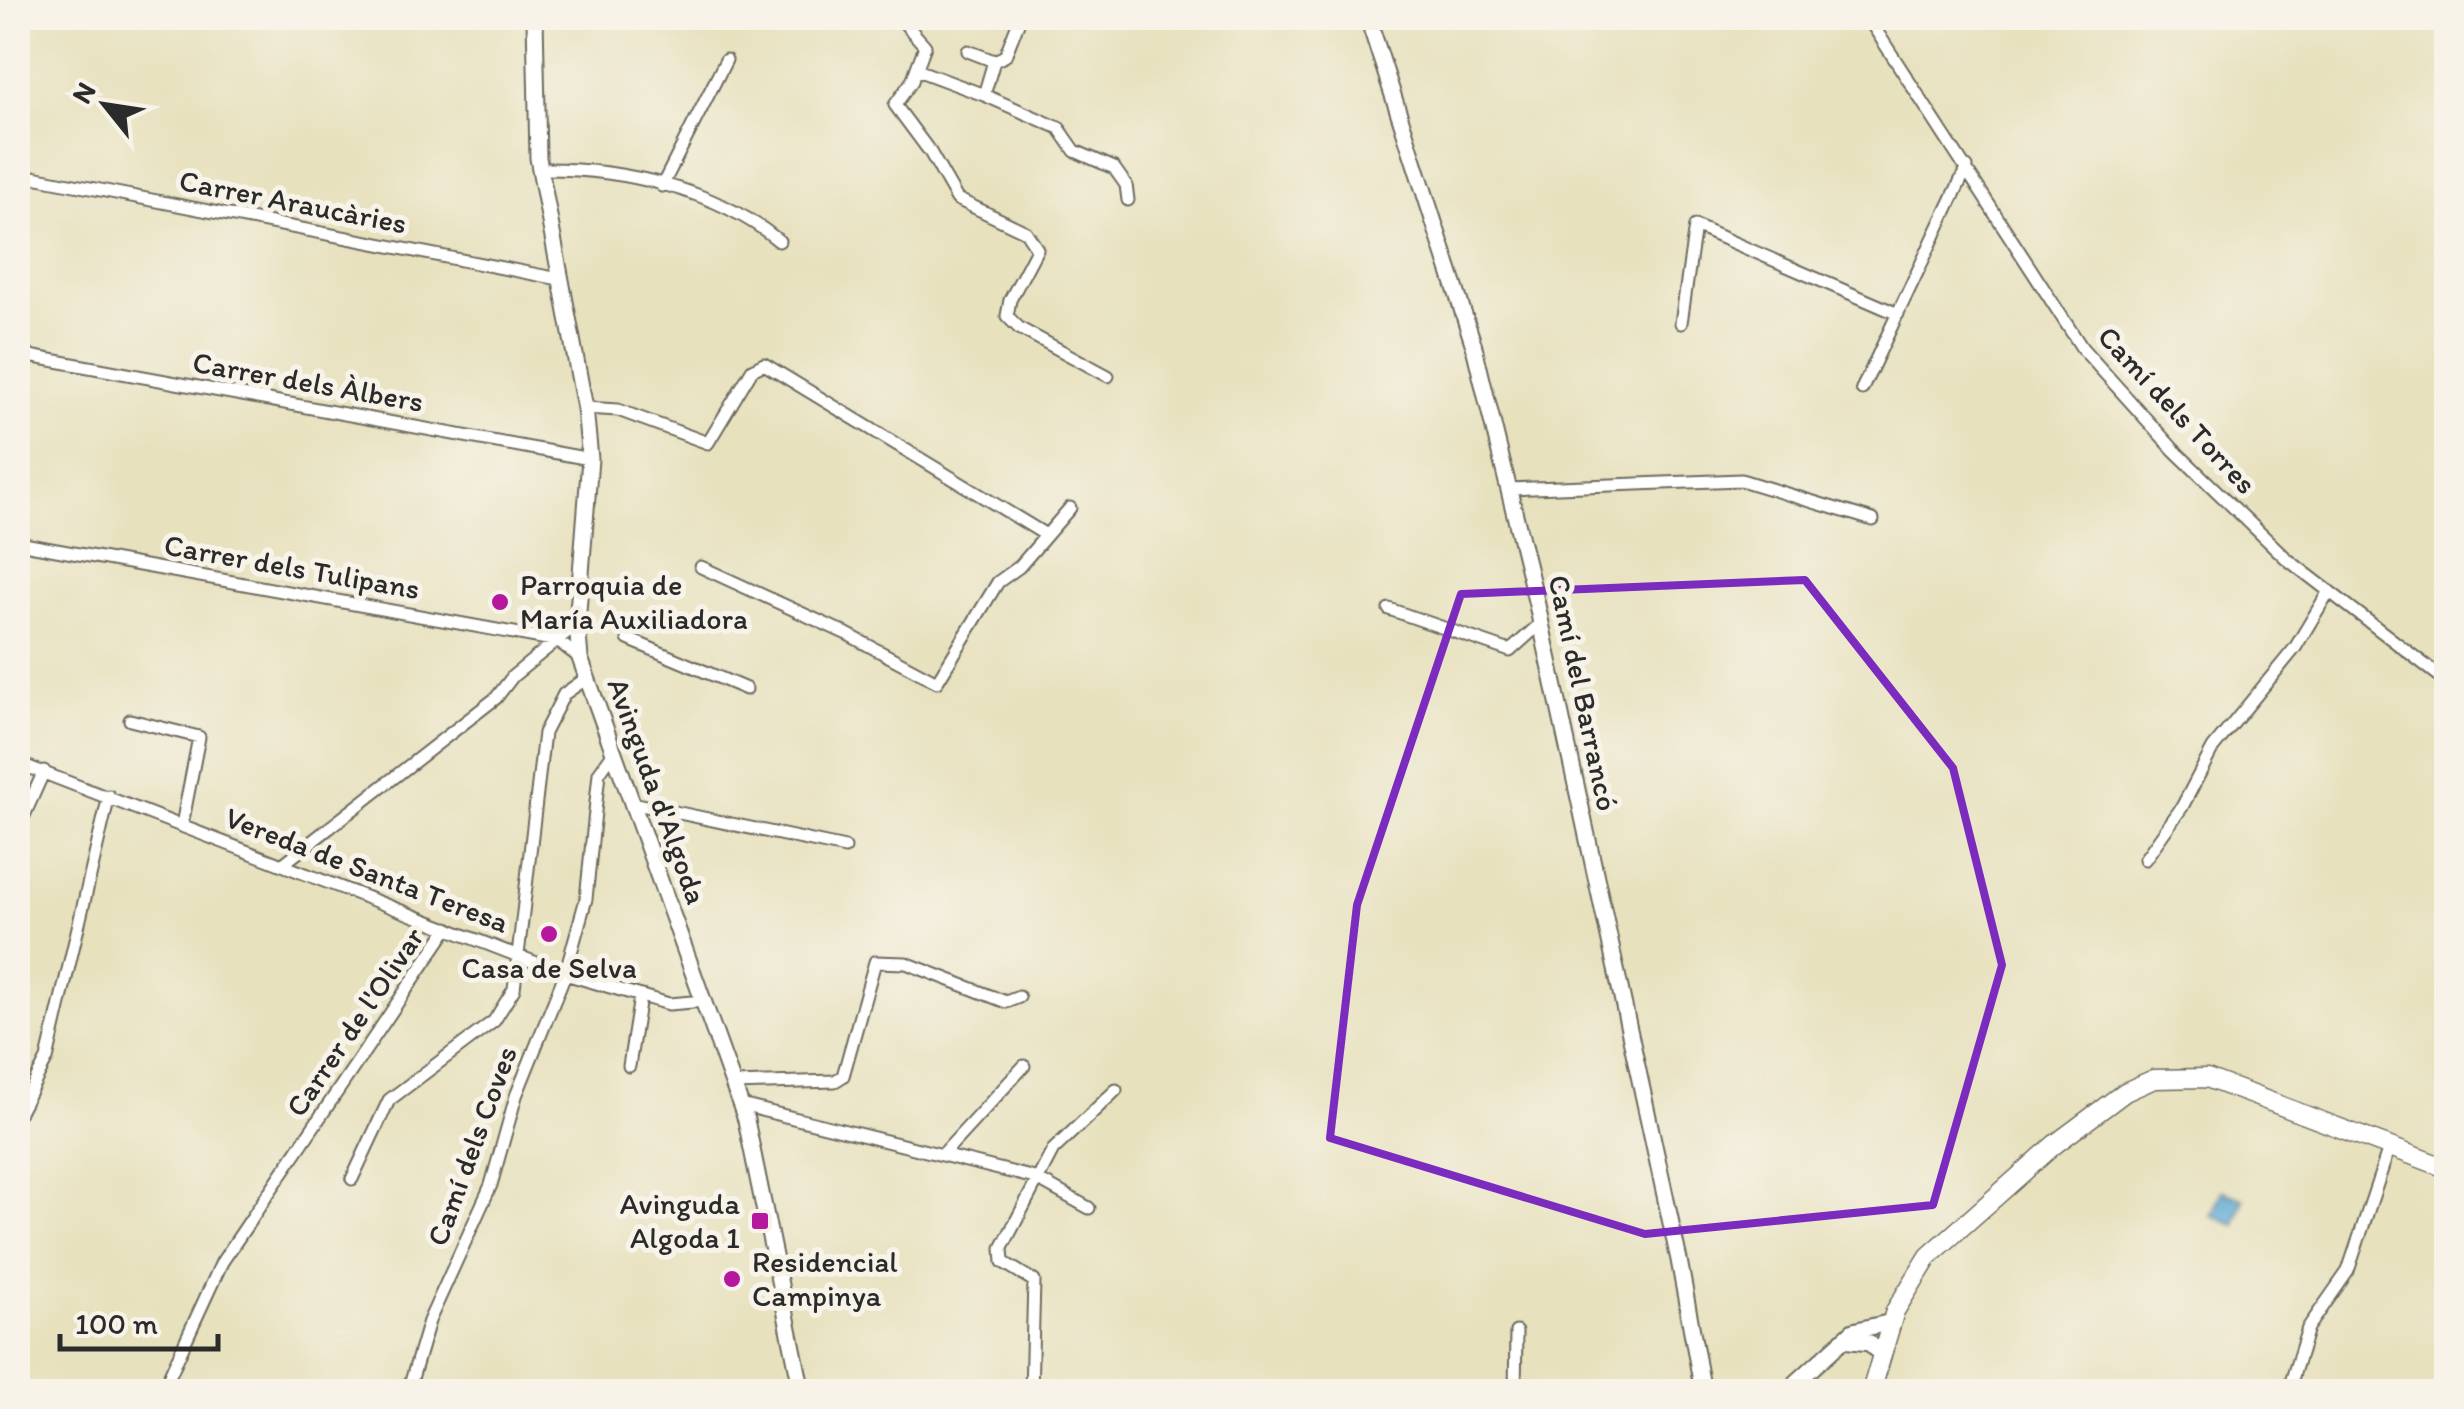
<svg xmlns="http://www.w3.org/2000/svg" width="2464" height="1409" font-family="Itim,sans-serif">
<style>
.water{fill:#5ca9d5;stroke:#446a80;stroke-width:2.5}
.lines{fill:none;stroke-linecap:round;stroke-linejoin:round}
.minor-casing{stroke:#6d6b5e;stroke-width:15}
.tertiary-casing{stroke:#6d6b5e;stroke-width:19}
.secondary-casing{stroke:#6d6b5e;stroke-width:21}
.minor{stroke:#fff;stroke-width:11}
.tertiary{stroke:#fff;stroke-width:15}
.secondary{stroke:#fff;stroke-width:18}
.marked{fill:none;stroke:#7b2cbf;stroke-width:8;stroke-linejoin:round}
.poi-dot{fill:#b5179e;stroke:#f7f3e8;stroke-width:4}
.labels{text-anchor:middle;stroke-width:10;stroke-linejoin:round;paint-order:stroke}
.street-label{font-size:30px;fill:#2b2b2b;stroke:#f7f3e8}
.poi-label{font-size:30px;fill:#2b2b2b;stroke:#f7f3e8;text-anchor:start}
</style>
<rect width="100%" height="100%" fill="#f7f3e8"/>
<filter id="ink" filterUnits="userSpaceOnUse"><feTurbulence type="fractalNoise" baseFrequency=".01" numOctaves="2"/><feDisplacementMap in="SourceGraphic" scale="20" xChannelSelector="R" yChannelSelector="G"/><feConvolveMatrix kernelMatrix="1 2 1 2 8 2 1 2 1" color-interpolation-filters="sRGB"/></filter>
<filter id="wash" filterUnits="userSpaceOnUse"><feTurbulence type="fractalNoise" baseFrequency=".0048" numOctaves="4" result="noise"/><feDisplacementMap in="SourceGraphic" scale="40" xChannelSelector="R" yChannelSelector="G"/><feGaussianBlur stdDeviation="2.25" result="paint"/><feColorMatrix in="noise" values="0 0 0 0 0 0 0 0 0 0 0 0 0 0 0 0 0 1.4 0 .05"/><feComposite in="paint" operator="in"/></filter>
<g filter="url(#wash)">
<rect width="100%" height="100%" fill="#e7e1be"/>
<path class="water" d="M2222,1191L2243,1198L2235,1225L2211,1215Z"/>
</g>
<g filter="url(#ink)">
<g class="lines">
<g class="minor-casing">
<path id="minor" d="M900,18L925,46L912,81L895,105L930,152L957,199L1026,232L1037,249L1010,300L1007,316L1019,328L1108,376
M1020,18L1005,56L994,61L984,95L1059,128L1075,151L1114,168L1126,185L1128,200
M1868,18L2082,348L2174,450L2287,559L2446,681
M968,51L994,61
M917,70L984,95
M540,169C622,168 716,189 779,241
M18,174L559,279
M662,186L726,60
M1681,323L1695,226L1898,314
M18,354L590,459
M1862,389L1967,167
M585,408L618,410L708,443L752,370L764,364L1046,535
M1508,489L1741,480L1873,520
M18,543L558,641L580,658
M701,567L847,634L937,682L998,582L1019,567L1070,508
M1389,609L1510,651L1540,624
M628,639L746,689
M130,720L199,737L182,825
M18,763L565,974L669,1004L704,1001
M632,803L845,848
M18,829L44,771
M2145,859L2182,807L2213,748L2295,648L2329,591
M283,864L496,698L513,676L577,624
M629,1066L640,997
M733,1084L835,1081L843,1076L875,962L906,963L1006,1002L1019,997
M741,1105L1035,1178L1089,1208
M18,1114L47,1059L109,796
M944,1153L1024,1066
M352,1179L389,1100L494,1021L514,989L544,733L564,694L587,678
M162,1392L222,1262L448,928
M408,1392L429,1321L491,1185L516,1096L565,974L586,899L599,773L614,752
M1031,1392L1034,1281L1003,1262L1002,1248L1053,1150L1116,1090
M1515,1392L1516,1332
M2288,1392L2308,1328L2348,1271L2389,1148"/>
</g>
<g class="tertiary-casing">
<path id="tertiary" d="M535,18L538,158L585,408L590,459L577,624L580,658L746,1120L802,1392
M1368,18L1473,343L1537,605L1679,1260L1703,1392
M1842,1340L1870,1343L1881,1355
M1786,1392L1853,1331L1892,1322"/>
</g>
<g class="secondary-casing">
<path id="secondary" d="M1871,1392L1895,1311L1929,1256L2054,1145L2125,1092L2154,1079L2207,1078L2446,1168"/>
</g>
<use href="#minor" class="minor"/>
<use href="#tertiary" class="tertiary"/>
<use href="#secondary" class="secondary"/>
</g>
</g>
<path class="marked" d="M1805,580L1953,768L2002,965L1933,1205L1645,1234L1330,1138L1357,905L1461,594Z"/>
<g class="poi-dot">
<circle cx="500" cy="602" r="10"/>
<circle cx="549" cy="934" r="10"/>
<rect x="750" y="1211" width="20" height="20" rx="5"/>
<circle cx="732" cy="1279" r="10"/>
</g>
<g class="labels">
<g class="street-label">
<text transform="translate(293 202) rotate(11)" y="10">Carrer Araucàries</text>
<text transform="translate(308 382) rotate(10)" y="10">Carrer dels Àlbers</text>
<text transform="translate(2177 410) rotate(47)" y="10">Camí dels Torres</text>
<text transform="translate(292 567) rotate(10)" y="10">Carrer dels Tulipans</text>
<text transform="translate(1583 693) rotate(78)" y="10">Camí del Barrancó</text>
<text transform="translate(657 791) rotate(70)" y="10">Avinguda d'Algoda</text>
<text transform="translate(367 870) rotate(21)" y="10">Vereda de Santa Teresa</text>
<text transform="translate(355 1022) rotate(-56)" y="10">Carrer de l'Olivar</text>
<text transform="translate(472 1146) rotate(-70)" y="10">Camí dels Coves</text>
</g>
<g class="poi-label">
<text x="520" y="595">Parroquia de<tspan x="520" dy="34">María Auxiliadora</tspan></text>
<text x="549" y="978" text-anchor="middle">Casa de Selva</text>
<text x="740" y="1214" text-anchor="end">Avinguda<tspan x="740" dy="34">Algoda 1</tspan></text>
<text x="752" y="1272">Residencial<tspan x="752" dy="34">Campinya</tspan></text>
</g>
</g>
<rect width="2464" height="1409" fill="none" stroke="#f7f3e8" stroke-width="60"/>
<g transform="translate(105 105) rotate(300)" stroke="#f7f3e8" stroke-width="8" paint-order="stroke">
<path d="M0-8L18 38L0 25L-18 38Z" fill="#2b2b2b"/>
<text y="-15" font-size="28" font-weight="bold" text-anchor="middle" fill="#2b2b2b">N</text>
</g>
<path d="M60 1334v15h158v-15" fill="none" stroke="#2b2b2b" stroke-width="5"/>
<text x="75" y="1334" font-size="30" fill="#2b2b2b" stroke="#f7f3e8" stroke-width="8" paint-order="stroke">100 m</text>
</svg>
